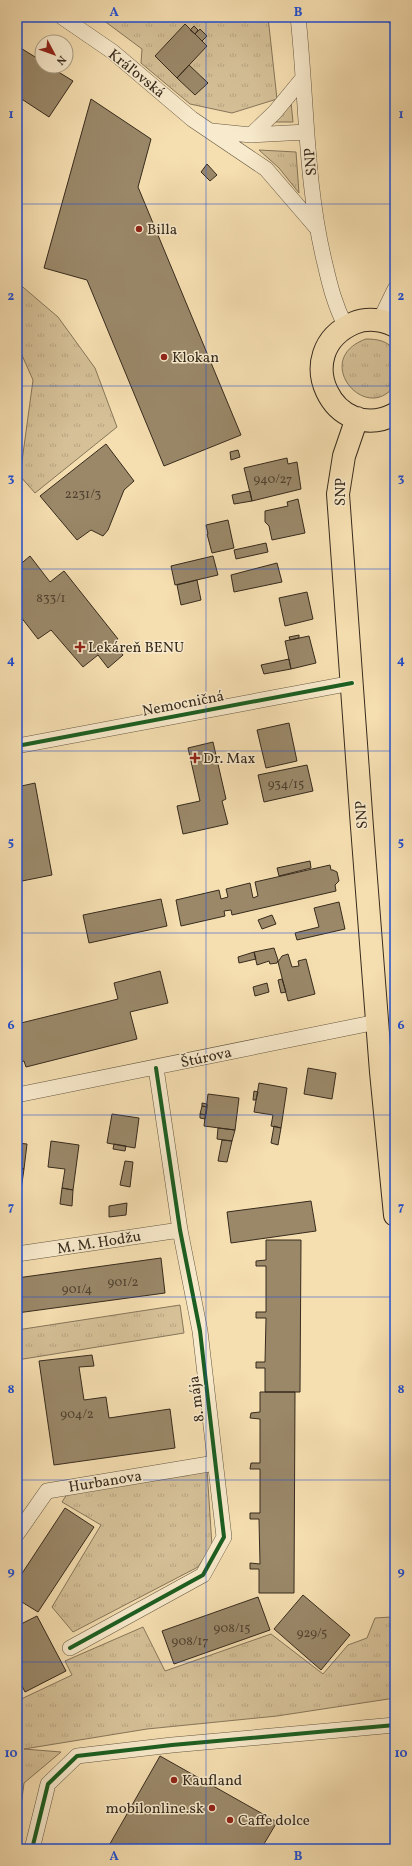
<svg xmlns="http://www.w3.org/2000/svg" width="412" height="1866" font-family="Vollkorn,serif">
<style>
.grass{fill:url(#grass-tufts);stroke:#86765a}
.building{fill:#9a8869;stroke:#372b1d}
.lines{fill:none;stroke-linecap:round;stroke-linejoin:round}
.minor-casing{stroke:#665842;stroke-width:16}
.primary-casing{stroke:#372b1d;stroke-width:24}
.minor{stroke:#f8eacc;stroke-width:15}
.primary{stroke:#f5deb0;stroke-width:22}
.cycleway-casing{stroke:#f8eacc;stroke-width:6}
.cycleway{stroke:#1b5e20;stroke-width:4}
.grid{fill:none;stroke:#1d4ed8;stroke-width:1;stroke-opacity:0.55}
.poi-dot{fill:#8f2418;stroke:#f8eacc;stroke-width:1.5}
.labels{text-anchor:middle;stroke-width:3;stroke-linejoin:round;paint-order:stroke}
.number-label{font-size:13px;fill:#504230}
.street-label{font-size:15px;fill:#372b1d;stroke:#f8eacc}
.poi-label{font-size:15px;fill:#372b1d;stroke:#f8eacc;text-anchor:start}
.neatline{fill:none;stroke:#1d4ed8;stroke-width:1.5}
.grid-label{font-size:13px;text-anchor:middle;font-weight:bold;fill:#1d4ed8}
</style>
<defs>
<pattern id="grass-tufts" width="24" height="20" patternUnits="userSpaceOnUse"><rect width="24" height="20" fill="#d5c097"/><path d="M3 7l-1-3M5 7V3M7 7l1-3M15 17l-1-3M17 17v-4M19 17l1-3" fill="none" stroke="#b7a582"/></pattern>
</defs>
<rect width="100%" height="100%" fill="#f5deb0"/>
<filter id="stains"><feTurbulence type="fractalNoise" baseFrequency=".005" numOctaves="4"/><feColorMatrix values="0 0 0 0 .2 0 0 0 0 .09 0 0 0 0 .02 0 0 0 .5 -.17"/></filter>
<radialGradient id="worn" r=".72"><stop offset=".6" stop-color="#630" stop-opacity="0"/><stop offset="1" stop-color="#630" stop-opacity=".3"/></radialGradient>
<path class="grass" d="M99,17H268L277,99L232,113L190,104L141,63L142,49Z
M291,102L293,122H272Z
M259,150L296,152L299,193L279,168Z
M17,282L58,317L95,368L117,427L35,493L20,476L33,380L17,344Z
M366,339C378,339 388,341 395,351V385C366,426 310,359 366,339Z
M180,1305L184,1333L17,1360V1330Z
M207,1469L212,1546L198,1567L73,1632L52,1607L101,1525L62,1502L67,1494Z
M391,1617L395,1673V1698L277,1716L147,1729L24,1749L61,1752L24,1783L17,1838V1701L72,1675L65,1661L143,1627L165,1671L271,1634L323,1674L348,1645L367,1638L375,1618Z"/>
<path class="building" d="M124,17H138L137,19L133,17L132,21Z
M388,17H395V22L389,23Z
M185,24L207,46L177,78L155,56Z
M194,26L198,30L195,34L190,30Z
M200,29L207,36L202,41L195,34Z
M19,47L40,60L39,63L42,66L50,70L52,68L73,81L49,117L17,96V50Z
M189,65L208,83L195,95L177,78Z
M395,78V99L391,79Z
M91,99L151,139L138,187L241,435L164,466L87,280L44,268Z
M207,164L217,175L210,181L201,172Z
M106,444L134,481L124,490L108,530L103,536L91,530L77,540L40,496Z
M238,450L240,457L231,460L230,452Z
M287,458L288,464L297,462L301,489L252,501L244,468Z
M250,491L252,501L234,504L232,495Z
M298,499L305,533L272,540L269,526L265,522V511L288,506L287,502Z
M228,520L234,548L212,553L207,534H208L206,525Z
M266,543L268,552L236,559L234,550Z
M30,556L50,582L64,571L118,639L114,643L123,655L108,668L98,655L83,667L51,630L38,639L17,612V567Z
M213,556L218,575L175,585L171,566Z
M277,563L282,582L234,592L231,575Z
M197,580L201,600L181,605L177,585Z
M307,592L313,619L285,626L279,598Z
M299,635V638L290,640L289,637Z
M309,636L316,663L291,669L285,641Z
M289,659L291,669L264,674L261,665Z
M289,723L297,761L266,768L257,730Z
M213,742L226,799L222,801L228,824L183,834L177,806L200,801L188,748Z
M307,765L313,791L264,802L258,775Z
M393,779H395V799Z
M35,783L52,875L17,882V787Z
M310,861L311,868L279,876L277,868Z
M330,865L331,870H333L337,872L339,881L335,885L336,891L232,915L231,910L224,911L225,916L181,926L176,900L219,890L221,899L228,897L226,889L250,883L253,898L258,896L255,882Z
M161,899L167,926L89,943L83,915Z
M339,902L345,929L297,940L295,933L319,927L314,908Z
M272,915L276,924L262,929L258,920Z
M274,948L278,960L277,963L270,964L269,961L257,965L254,952Z
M254,952L256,959L239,963L238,957Z
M288,954L292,967L299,966L298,961L306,959L315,994L288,1001L278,962L282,956Z
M160,971L168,1003L130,1012L137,1039L26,1067L24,1061L17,1063V1024L118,999L114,983Z
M282,979L286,992L281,993L278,980Z
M267,983L269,992L255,996L253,987Z
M308,1068L336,1073L332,1099L304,1094Z
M259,1083L287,1088L281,1128L271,1126L273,1115L254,1112Z
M254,1091L258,1092L256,1100H253Z
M208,1094L239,1098L235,1130L204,1126Z
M202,1103L207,1104V1107L202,1106Z
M202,1106L207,1107L206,1115L200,1114Z
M112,1114L139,1118L135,1148L107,1143Z
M200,1114L206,1115L205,1119L200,1118Z
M274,1126L281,1128L278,1145L271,1143Z
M218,1128L235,1130L232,1141L217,1139Z
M222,1140L232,1141L227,1162L218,1161Z
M51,1141L79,1145L73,1190L62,1188L65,1169L48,1167Z
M17,1143L27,1144L24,1169L17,1168Z
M114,1144L126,1146L125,1151L113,1149Z
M125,1161L133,1162L130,1187L120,1185Z
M17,1168L24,1169L19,1204H17Z
M62,1188L73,1190L72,1206L60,1204Z
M311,1201L316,1231L231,1243L227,1212Z
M127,1203L126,1215L109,1217V1206Z
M266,1240H301L300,1392H265V1368H256V1362H265L266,1318H256V1312H266V1266H256V1261L266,1260Z
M161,1258L165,1293L17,1313V1278Z
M92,1355L94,1366L79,1367L84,1400L106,1397L109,1418L170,1409L175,1448L54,1465L39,1361Z
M260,1392H295L294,1593H259V1569H250V1563L260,1564L259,1519H250V1513H260V1469H250L251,1463H260V1419L250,1418L251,1413L260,1412Z
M65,1508L94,1527L38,1612L17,1599V1581Z
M303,1595L350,1635L321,1670L274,1629Z
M258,1597L270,1630L174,1664L162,1631Z
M37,1616L66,1671L25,1692L17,1676V1626Z
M160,1756L277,1822L261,1849H107Z"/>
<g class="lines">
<g class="minor-casing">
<path id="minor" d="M62,17L113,52L192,119L266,169L316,227
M298,17C307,99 305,183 325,264C330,286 335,306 346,327
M212,131L251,135L307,132
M251,135L275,112L303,78
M380,320L395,289
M17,746L352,683
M17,1095L377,1022
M17,1254L180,1230
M17,1534L47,1491L215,1463
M70,1648L203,1575L224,1537L200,1331L180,1230L156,1068
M32,1849L48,1784L77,1756L172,1745L395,1725"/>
</g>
<g class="primary-casing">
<path id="primary" d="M395,326C383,319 366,318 354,323C288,352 334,446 395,414
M357,418L344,456L338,494L362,827L381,1072L395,1215"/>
</g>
<use href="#minor" class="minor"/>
<use href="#primary" class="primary"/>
<g class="cycleway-casing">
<path id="cycleway" d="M17,746L352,683
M70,1648L203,1575L224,1537L200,1331L180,1230L156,1068
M32,1849L48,1784L77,1756L172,1745L395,1725"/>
</g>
<use href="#cycleway" class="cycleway"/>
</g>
<path class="grid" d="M206,17V1849M17,204H395M17,386H395M17,569H395M17,751H395M17,933H395M17,1115H395M17,1297H395M17,1480H395M17,1662H395"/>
<g class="poi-dot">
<circle cx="139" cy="229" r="4"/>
<circle cx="164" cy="357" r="4"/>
<path d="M78 641h4v4h4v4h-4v4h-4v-4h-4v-4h4z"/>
<path d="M193 752h4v4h4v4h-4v4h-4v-4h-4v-4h4z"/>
<circle cx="174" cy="1780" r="4"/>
<circle cx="212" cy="1808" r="4"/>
<circle cx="230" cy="1820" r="4"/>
</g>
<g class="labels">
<g class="number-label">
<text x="273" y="483">940/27</text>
<text x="83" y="498">2231/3</text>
<text x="51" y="602">833/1</text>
<text x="286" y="788">934/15</text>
<text x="123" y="1286">901/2</text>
<text x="77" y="1293">901/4</text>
<text x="77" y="1418">904/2</text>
<text x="232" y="1632">908/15</text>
<text x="312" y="1637">929/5</text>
<text x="190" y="1645">908/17</text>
</g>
<g class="street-label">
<text transform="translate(137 73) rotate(39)" y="5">Kráľovská</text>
<text transform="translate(310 162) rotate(-95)" y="5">SNP</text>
<text transform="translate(340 492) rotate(-89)" y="5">SNP</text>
<text transform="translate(183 703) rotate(-11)" y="5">Nemocničná</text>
<text transform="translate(361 815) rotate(-94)" y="5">SNP</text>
<text transform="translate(206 1057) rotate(-12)" y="5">Štúrova</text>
<text transform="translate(99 1242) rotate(-9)" y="5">M. M. Hodžu</text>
<text transform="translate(196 1399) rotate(-97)" y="5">8. mája</text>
<text transform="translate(105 1481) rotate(-9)" y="5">Hurbanova</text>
</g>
<g class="poi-label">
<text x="147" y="234">Billa</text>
<text x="172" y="362">Klokan</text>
<text x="88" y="652">Lekáreň BENU</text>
<text x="203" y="763">Dr. Max</text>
<text x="182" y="1785">Kaufland</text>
<text x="204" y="1813" text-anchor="end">mobilonline.sk</text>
<text x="238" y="1825">Caffe dolce</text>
</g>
</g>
<rect width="412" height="1866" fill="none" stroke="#f5deb0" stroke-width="44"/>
<g transform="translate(54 54) rotate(131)"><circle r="19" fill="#f8eacc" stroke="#ab9e86"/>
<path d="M0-3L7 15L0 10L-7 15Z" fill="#8f2418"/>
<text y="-6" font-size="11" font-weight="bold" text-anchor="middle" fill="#372b1d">N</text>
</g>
<rect x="22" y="22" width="368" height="1822" class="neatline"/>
<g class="grid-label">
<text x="114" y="16">A</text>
<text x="298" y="16">B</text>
<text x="11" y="118">1</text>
<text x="401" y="118">1</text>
<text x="11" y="300">2</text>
<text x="401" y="300">2</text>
<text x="11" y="482">3</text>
<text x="401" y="482">3</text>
<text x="11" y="664">4</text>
<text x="401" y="664">4</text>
<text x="11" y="846">5</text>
<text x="401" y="846">5</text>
<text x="11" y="1029">6</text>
<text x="401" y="1029">6</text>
<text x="11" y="1211">7</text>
<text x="401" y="1211">7</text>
<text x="11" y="1393">8</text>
<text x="401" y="1393">8</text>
<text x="11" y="1575">9</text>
<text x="401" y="1575">9</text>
<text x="11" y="1757">10</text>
<text x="401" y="1757">10</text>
<text x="114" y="1860">A</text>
<text x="298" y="1860">B</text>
</g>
<rect width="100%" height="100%" filter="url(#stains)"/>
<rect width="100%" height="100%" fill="url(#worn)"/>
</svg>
